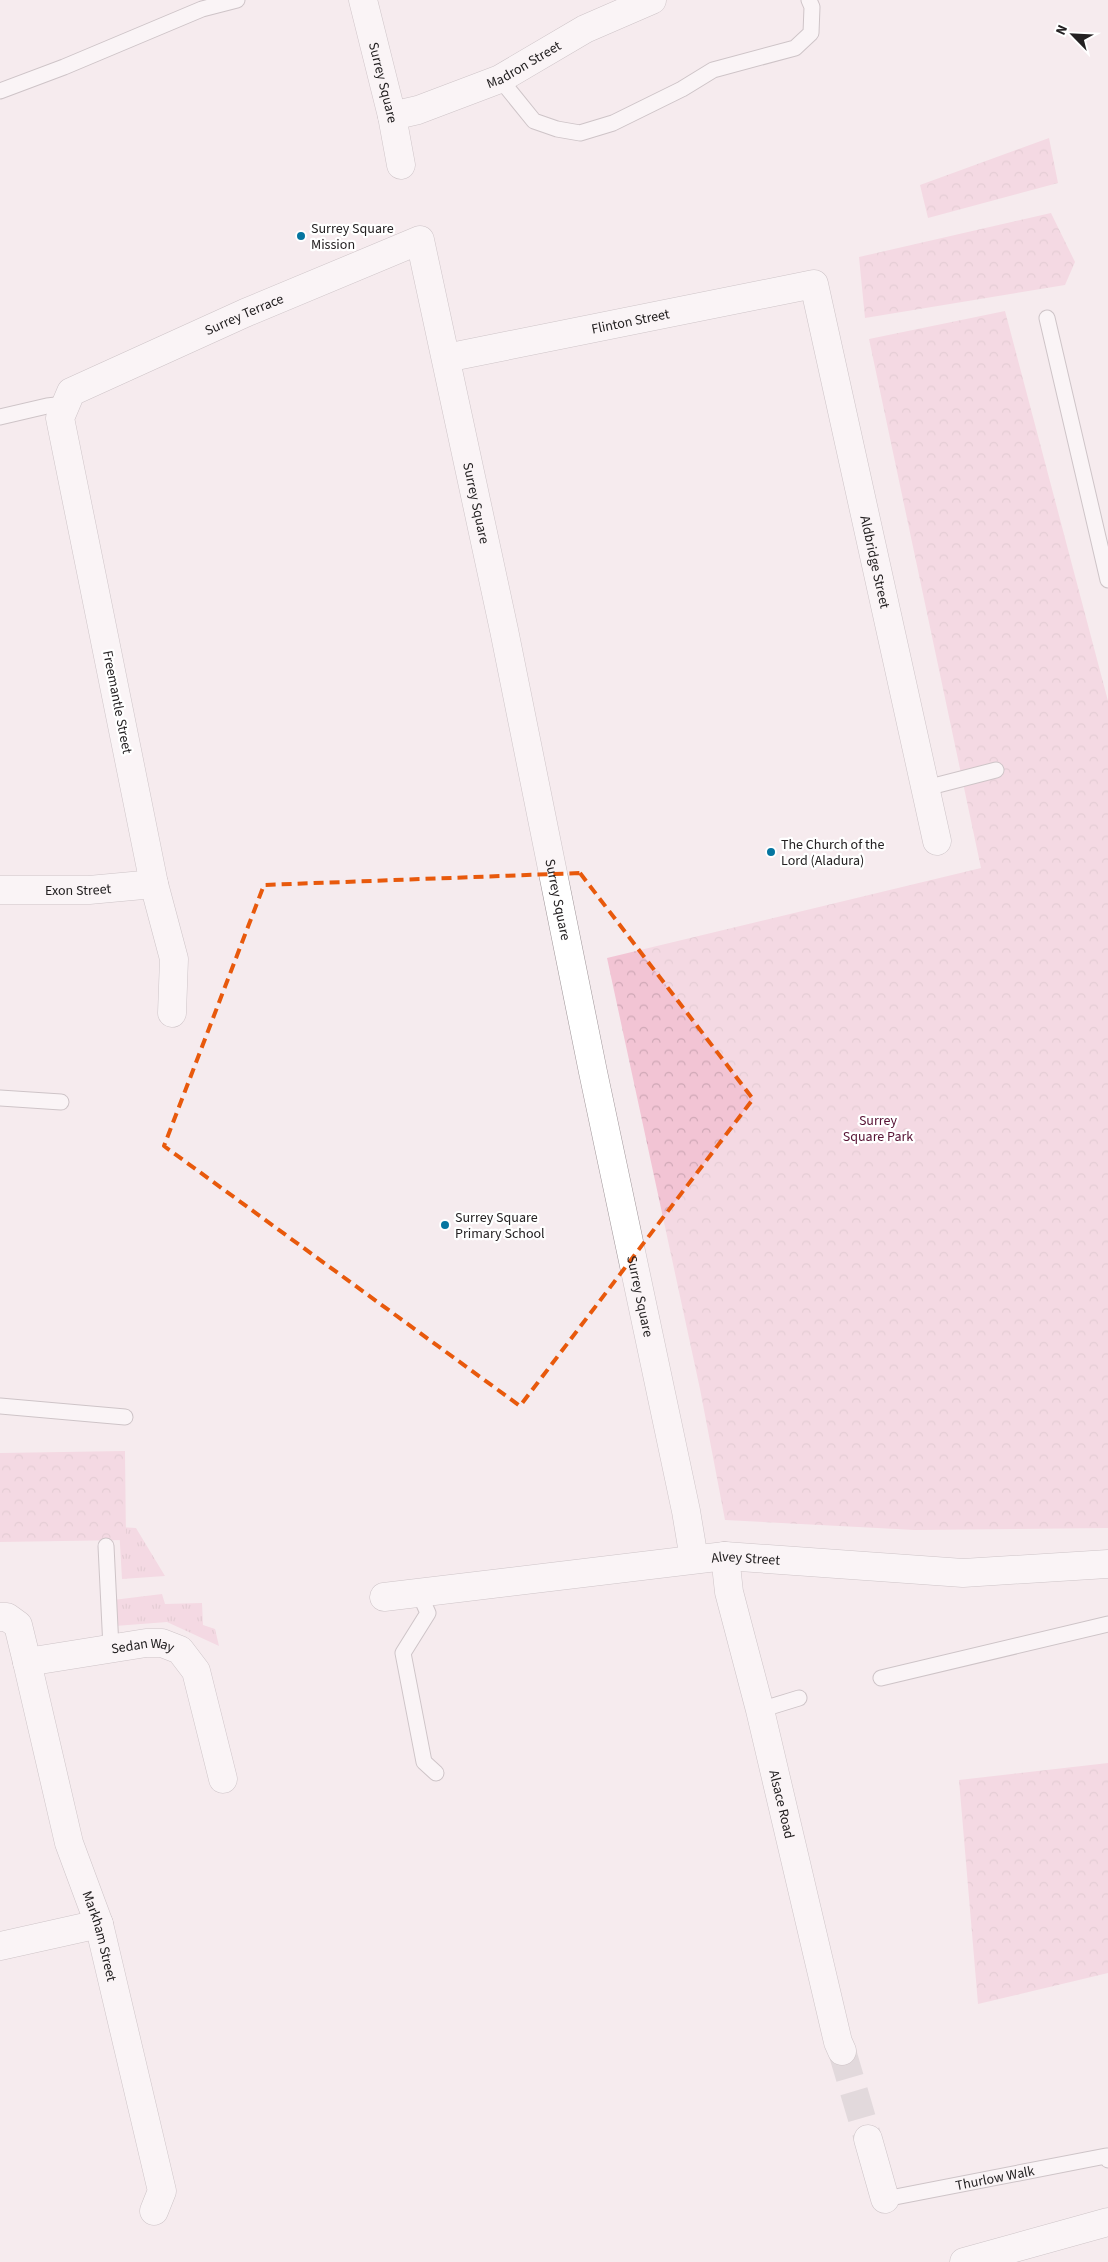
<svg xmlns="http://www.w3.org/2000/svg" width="1108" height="2262" font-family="'Source Sans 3',sans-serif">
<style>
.grass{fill:url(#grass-tufts)}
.forest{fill:url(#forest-crowns)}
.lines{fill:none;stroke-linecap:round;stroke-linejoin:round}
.minor-tunnel{stroke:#cbc3c5;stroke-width:28;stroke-dasharray:28 14;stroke-linecap:butt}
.service-casing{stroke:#9e9598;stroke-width:17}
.minor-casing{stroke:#9e9598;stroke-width:29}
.tertiary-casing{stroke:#9e9598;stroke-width:29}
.service{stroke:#fff;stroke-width:15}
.minor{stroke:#fff;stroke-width:28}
.tertiary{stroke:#fff;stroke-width:28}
.marked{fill:none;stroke:#e8590c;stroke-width:4;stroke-dasharray:10 6;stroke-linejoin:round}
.poi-dot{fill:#0475a0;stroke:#fff;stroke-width:2}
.labels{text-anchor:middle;stroke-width:4.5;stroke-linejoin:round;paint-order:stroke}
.street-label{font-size:14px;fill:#242122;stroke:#fff}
.poi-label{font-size:14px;fill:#242122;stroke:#fff;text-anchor:start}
.park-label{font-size:14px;fill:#561133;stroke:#fff}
</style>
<defs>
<pattern id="grass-tufts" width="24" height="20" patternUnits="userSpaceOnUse" patternTransform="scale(1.25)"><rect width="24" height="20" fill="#f2c4d4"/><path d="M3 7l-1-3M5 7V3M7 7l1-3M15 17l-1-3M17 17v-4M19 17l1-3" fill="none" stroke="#cfa8b6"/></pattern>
<pattern id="forest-crowns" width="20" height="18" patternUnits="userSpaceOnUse" patternTransform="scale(1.25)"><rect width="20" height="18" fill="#f2c4d4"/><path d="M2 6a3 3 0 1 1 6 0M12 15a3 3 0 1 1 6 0" fill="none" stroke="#cfa8b6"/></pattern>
</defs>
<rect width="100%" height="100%" fill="#f5ebee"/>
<path class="grass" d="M119,1527L136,1528L165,1576L122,1579Z
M162,1594L165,1604L202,1603L203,1625L215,1629L219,1646L167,1622L115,1626L113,1600Z"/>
<path class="forest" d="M1049,138L1058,183L928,218L920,185Z
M1051,213L1075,262L1065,285L865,318L859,257Z
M1005,311L1108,701V1528L915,1530L725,1520L700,1389L607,958L981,868L869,339Z
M125,1451L126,1540L0,1542V1453Z
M1108,1763V1973L978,2004L959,1780Z"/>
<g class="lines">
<path class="minor-tunnel" d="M842,2051L868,2139"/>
<g class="service-casing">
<g id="service">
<path d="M500,79L534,121L557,129L580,133L613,123L682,89L713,70L795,48L811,33L812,7L809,0"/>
<path d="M0,91L64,67L202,9L237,0"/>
<path d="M1047,318L1108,580"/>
<path d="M0,417L47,406L65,404"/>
<path d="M926,788L996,770"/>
<path d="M0,1098L61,1102"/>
<path d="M0,1406L125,1417"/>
<path d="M106,1546L111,1648"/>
<path d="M419,1593L428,1613L403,1653L424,1762L436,1773"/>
<path d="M881,1678L1108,1624"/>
<path d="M760,1710L799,1698"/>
<path id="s1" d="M885,2199L1106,2156L1108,2160"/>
</g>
</g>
<g class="minor-casing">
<g id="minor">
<path id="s2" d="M363,0L392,116L401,165"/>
<path id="s3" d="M392,116L418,110L500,79L585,29L652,0"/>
<path id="s4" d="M446,358L814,284L937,841"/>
<path id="s5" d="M0,890H89L154,884"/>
<path id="s6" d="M172,1013L174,959L154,884L60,418L71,392L245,313L420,240L504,630L593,1072L686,1511L694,1559"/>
<path id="s7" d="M725,1556L729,1592L760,1710L838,2042L842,2051"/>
<path id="s8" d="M384,1597L725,1556L963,1573L1108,1564"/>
<path id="s9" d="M0,1617H7L18,1625L27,1662L146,1643H162L180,1650L196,1671L223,1779"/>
<path id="s10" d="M27,1662L69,1843L99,1924L162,2191L154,2211"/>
<path d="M0,1946L99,1924"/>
<path d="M868,2139L885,2199"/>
</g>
</g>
<g class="tertiary-casing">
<path id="tertiary" d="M964,2262L1108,2222"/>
</g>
<use href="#service" class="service"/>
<use href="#minor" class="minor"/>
<use href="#tertiary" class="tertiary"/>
</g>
<path d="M0 0H1108V2262H0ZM580,873L753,1099L520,1406L164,1146L264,885Z" fill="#f5ebee" fill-opacity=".55" fill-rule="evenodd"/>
<path class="marked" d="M580,873L753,1099L520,1406L164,1146L264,885Z"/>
<g class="poi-dot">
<circle cx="301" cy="236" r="5"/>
<circle cx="771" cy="852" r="5"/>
<circle cx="445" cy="1225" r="5"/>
</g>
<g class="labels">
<g class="street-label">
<text dy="5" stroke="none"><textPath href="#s3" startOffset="142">Madron Street</textPath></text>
<text dy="5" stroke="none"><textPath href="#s2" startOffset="85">Surrey Square</textPath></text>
<text dy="5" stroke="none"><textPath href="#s6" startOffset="825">Surrey Terrace</textPath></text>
<text dy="5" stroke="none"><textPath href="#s4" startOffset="188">Flinton Street</textPath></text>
<text dy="5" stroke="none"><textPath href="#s6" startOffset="1285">Surrey Square</textPath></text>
<text dy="5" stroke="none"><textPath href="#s4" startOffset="660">Aldbridge Street</textPath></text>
<text transform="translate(118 702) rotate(79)" y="5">Freemantle Street</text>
<text dy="5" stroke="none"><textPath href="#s5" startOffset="78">Exon Street</textPath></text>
<text dy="5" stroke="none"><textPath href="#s6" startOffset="1690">Surrey Square</textPath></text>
<text dy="5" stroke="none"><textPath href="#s6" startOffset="2095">Surrey Square</textPath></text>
<text dy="5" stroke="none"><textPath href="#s8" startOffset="364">Alvey Street</textPath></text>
<text dy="5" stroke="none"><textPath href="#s9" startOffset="176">Sedan Way</textPath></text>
<text dy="5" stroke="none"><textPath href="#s7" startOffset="255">Alsace Road</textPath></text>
<text dy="5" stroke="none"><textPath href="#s10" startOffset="284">Markham Street</textPath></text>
<text dy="5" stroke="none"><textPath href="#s1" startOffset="112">Thurlow Walk</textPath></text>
</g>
<g class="poi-label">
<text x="311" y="233">Surrey Square<tspan x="311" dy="16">Mission</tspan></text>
<text x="781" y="849">The Church of the<tspan x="781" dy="16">Lord (Aladura)</tspan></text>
<text x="455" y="1222">Surrey Square<tspan x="455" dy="16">Primary School</tspan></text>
</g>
<g class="park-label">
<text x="878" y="1125">Surrey<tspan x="878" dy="16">Square Park</tspan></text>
</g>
</g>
<g transform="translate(1073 35) rotate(294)" stroke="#ffffff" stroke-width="4" paint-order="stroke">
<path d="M0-4L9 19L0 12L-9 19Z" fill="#242122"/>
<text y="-8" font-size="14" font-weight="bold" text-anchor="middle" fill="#242122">N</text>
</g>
</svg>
